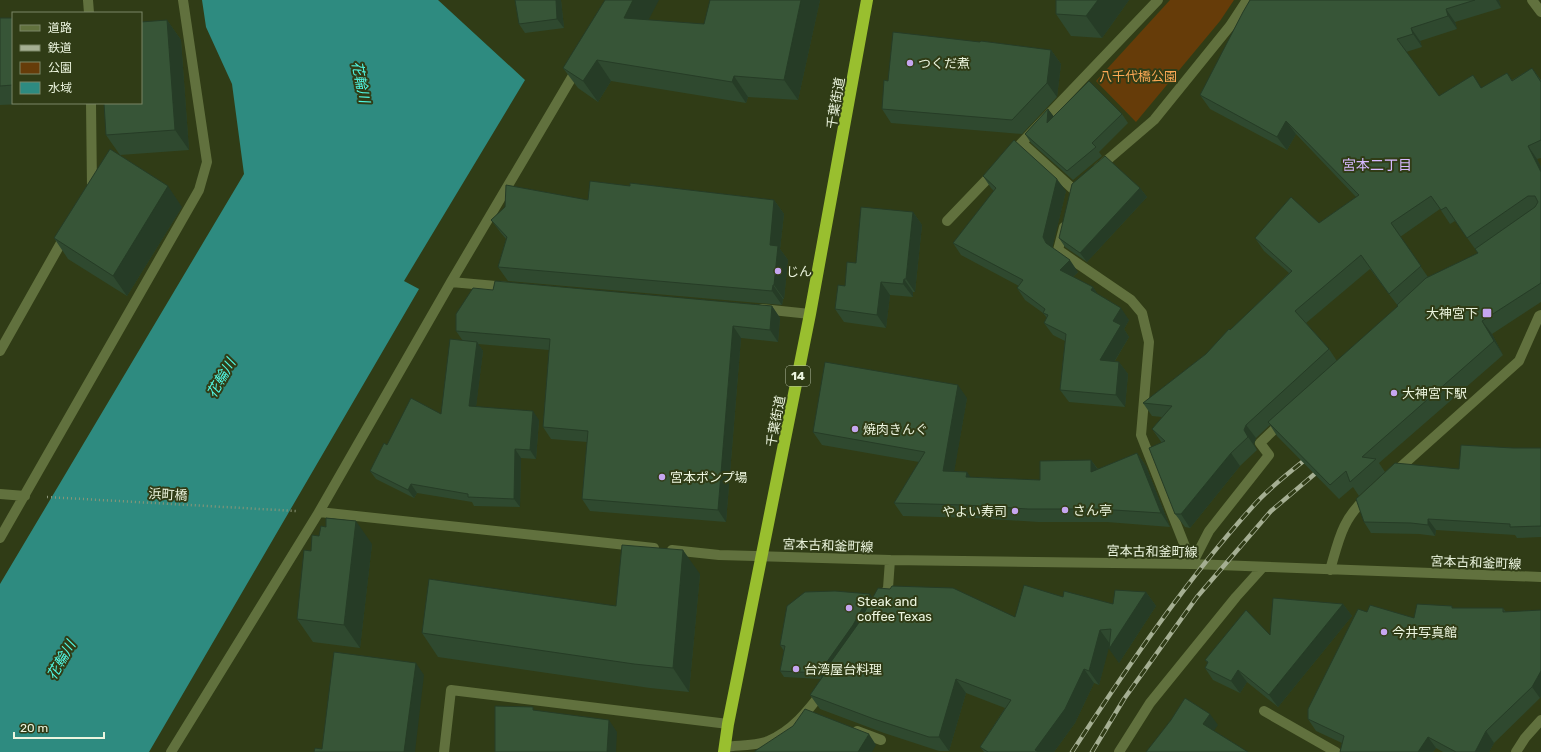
<svg xmlns="http://www.w3.org/2000/svg" width="1541" height="752" font-family="Rubik,'Noto Sans JP',sans-serif">
<style>
.green{fill:#663c09}
.water{fill:#2e8b80}
.lines{fill:none;stroke-linecap:round;stroke-linejoin:round}
.path{stroke:#8c9678;stroke-width:2.5;stroke-dasharray:1 3;stroke-linecap:butt}
.minor{stroke:#61713e;stroke-width:10}
.highway{stroke:#99bf2f;stroke-width:12}
.rail-casing{stroke:#a5af93;stroke-width:4.5}
.rail{stroke:#303c16;stroke-width:3;stroke-dasharray:9;stroke-linecap:butt}
.wall{fill:#2f492f;fill-rule:evenodd}
.shaded-wall{fill:#263c26}
.building{fill:#375537;stroke:#263c26}
.poi-dot{fill:#c6a6f0;stroke:#303c16;stroke-width:1.5}
.labels{text-anchor:middle;stroke-width:4;stroke-linejoin:round;paint-order:stroke}
.shield{fill:#303c16;stroke:#b4bea3;stroke-width:1}
.shield-label{font-size:12px;font-weight:bold;fill:#ecf5df}
.poi-label{font-size:13px;fill:#ecf5df;stroke:#303c16;text-anchor:start}
.park-label{font-size:13px;fill:#fca955;stroke:#303c16}
.street-label{font-size:13px;fill:#ecf5df;stroke:#303c16}
.water-label{font-size:14px;font-style:italic;fill:#51fae6;stroke:#303c16}
.neighbourhood-label{font-size:14px;fill:#d7b9ff;stroke:#303c16}
</style>
<rect width="100%" height="100%" fill="#303c16"/>
<path class="green" d="M1170,0H1234L1220,21L1136,122L1096,81Z"/>
<path class="water" d="M202,0H438L525,80L404,281L419,289L149,752H0V584L244,174L232,84L206,27Z"/>
<g class="lines">
<path class="path" d="M47,497L296,511"/>
<path class="minor" d="M88,0L89,13
M1532,0L1541,12
M1022,143L1073,189
M1010,155L1158,0
M1098,168L1154,120L1230,26L1247,0
M90,191L92,188L91,103
M947,221L995,171
M1064,227L1058,250L1131,300L1142,313L1149,342L1141,435L1192,564
M451,282L507,287
M762,309L810,314
M0,351L66,234
M1395,472L1519,361L1539,316L1541,315
M0,494L25,496
M319,512L654,548
M0,538L199,190L207,162L183,0
M672,550L719,555L890,560L1192,564L1541,577
M1192,564L1209,531L1269,455L1260,443L1282,422
M1330,570C1339,539 1342,519 1368,496
M882,600L888,588L890,560
M1264,711L1336,752
M857,731L881,740
M725,747C737,745 758,746 768,741C792,731 808,711 823,691
M171,752L319,512L451,282L578,67
M444,752L451,690L728,724
M1119,752L1150,703L1236,597L1263,567
M1516,752L1525,738L1541,720"/>
<path class="highway" d="M724,752L728,724L810,314L867,0"/>
<g class="rail-casing">
<path id="rail" d="M1072,752C1128,666 1186,580 1255,504C1271,486 1293,470 1312,454
M1092,752L1124,699L1197,597L1271,511L1324,466"/>
</g>
<use href="#rail" class="rail"/>
</g>
<path class="wall" d="M515,0H561L564,28L525,33L519,24Z
M820,0L798,100L748,97L746,103L611,81L598,102L578,88L563,68L649,20L704,24Z
M1056,0H1129L1102,38L1071,36L1056,14Z
M1250,0H1499L1501,8L1455,22L1457,29L1420,41L1422,47L1406,52L1439,96L1482,88L1507,73L1512,80L1532,68L1541,80V158L1537,159L1541,167V302L1492,334L1503,355L1379,463L1385,472L1459,469L1513,448H1541V537L1517,538L1515,535L1436,530L1435,536L1419,534L1371,533L1364,522L1385,472L1359,496L1353,487L1339,499L1277,436L1270,425L1256,438L1254,444L1257,450L1240,466L1190,528L1185,527L1175,514L1162,443L1152,429L1162,417L1152,416L1143,403L1206,354L1289,273L1264,251L1255,238L1319,223L1356,197L1296,134L1287,150L1210,109L1200,95ZM1440,209L1450,224L1455,221L1478,253L1428,277L1400,237ZM1370,269L1398,306L1337,361L1329,349L1306,323Z
M0,18H13V103H45L0,105Z
M167,20L181,40L189,150L120,155L106,135Z
M1051,50L1061,64L1057,97L1022,134L891,123L882,109L888,81Z
M1048,109L1053,116L1122,114L1128,123L1099,152L1102,156L1073,180L1031,143L1025,134Z
M983,176L1066,191L1052,248L1078,272L1073,277L1093,287L1098,295L1129,320L1124,329L1129,337L1115,361L1119,362L1128,374L1125,407L1069,402L1060,390L1065,341L1053,335L1044,323L1047,318L1043,313L1025,300L1017,288L1019,286L961,255L953,243L994,191L991,188Z
M630,186L774,200L784,214L780,249L788,260L784,299H783L782,305L508,281L498,267L506,239L501,233L491,220L588,200Z
M1140,188L1147,197L1087,262L1065,247L1059,238Z
M182,207L127,296L68,259L54,238Z
M913,212L922,225L915,292H913V297L890,295L886,328L844,322L835,309L856,263Z
M493,290L772,306L780,318L778,342L741,338L726,522L590,511L582,499L587,442L551,439L543,427L549,350L478,344L483,351L476,406L539,420L536,459L521,458L520,507L474,506L472,502L417,493L414,498L376,479L370,471L387,445L441,414L463,341L456,331Z
M967,398L954,471L967,472L970,477L1040,480L1091,460L1098,469L1137,453L1146,466L1170,527L1107,522H1038L975,518L903,516L894,503L919,462L822,445L813,432Z
M372,544L360,648L313,642L297,619L311,551Z
M700,574L689,692L650,688L438,657L422,633L616,606Z
M1146,592L1156,606L1119,663L1109,645L1099,685L1094,683L1075,723L1054,752H984L980,747L1005,708L966,693L949,751H939L884,733L820,709L810,695L821,679L784,677L780,671L784,651L780,645L872,598L1015,617L1063,597L1113,604Z
M1343,604L1352,616L1278,707L1247,682L1240,693L1213,680L1205,668L1208,663L1205,660L1270,635Z
M1454,608H1503L1506,612L1541,610V696L1540,698L1494,743L1489,752H1443L1436,748L1433,752H1340L1342,743L1316,731L1308,719L1367,612L1414,618Z"/>
<path class="shaded-wall" d="M556,0H561L564,28L557,19Z
M633,0H659L639,38L624,18Z
M801,0H820L798,100L784,80Z
M1098,0H1129L1102,38L1086,16Z
M1496,0H1499L1501,8Z
M1446,9L1455,22L1457,29L1448,16Z
M167,20L181,40L189,150L175,130Z
M1411,28L1420,41L1422,47L1413,34Z
M1051,50L1061,64L1057,97L1047,83Z
M597,60L611,81L598,102L583,81Z
M1473,75L1482,88H1481Z
M734,76L748,97L746,103L732,82Z
M1048,109L1055,118L1047,123Z
M1286,121L1296,134L1287,150L1277,137Z
M1528,146L1537,159L1541,167V172Z
M1057,179L1066,191L1052,249L1046,243L1043,237Z
M168,186L182,207L127,296L113,276Z
M1140,188L1147,197L1087,262L1080,253Z
M774,200L784,214L780,249L788,260L784,299L774,285L770,245Z
M913,212L922,225L915,292L906,279Z
M1070,260L1078,272L1068,282L1060,270Z
M904,279L913,292V297L903,284Z
M881,282L890,295L886,328L877,315Z
M773,285L783,299L782,305L772,291Z
M1093,287L1101,299L1091,290Z
M772,306L780,318L778,342L770,330Z
M1121,308L1129,320L1124,329L1129,337L1108,372L1100,360L1113,321Z
M1482,321L1492,334L1503,355L1494,341Z
M733,326L741,338L726,522L718,510Z
M477,342L483,351L475,415L469,406Z
M1119,362L1128,374L1125,407L1116,395Z
M958,385L967,398L952,484L943,471Z
M533,411L539,420L536,459L530,450Z
M1246,425L1256,438L1254,444L1257,450L1248,437L1244,430Z
M515,449L521,458L520,507L514,499Z
M1137,453L1146,466L1170,527L1161,513Z
M1231,453L1240,466L1190,528L1181,514Z
M1091,460L1100,473L1091,472Z
M967,472L976,485L966,477Z
M411,484L417,493L414,498L408,490Z
M1428,519L1436,530L1435,536L1428,525Z
M356,521L372,544L360,648L344,625Z
M683,550L700,574L689,692L673,668Z
M1146,592L1156,606L1119,663L1109,649Z
M870,594L874,600L830,666H828L830,669L823,679L819,673Z
M1343,604L1352,616L1278,707L1269,695Z
M1100,630L1110,644L1099,685L1089,671Z
M416,663L424,675L415,752H404Z
M1084,669L1094,683L1075,723L1054,752H1037L1035,750Z
M1238,670L1247,682L1240,693L1231,681Z
M1541,671V696L1540,698L1532,687Z
M956,679L966,693L949,751L939,737Z
M1210,714L1218,725L1211,735L1203,724Z
M609,720L617,732L616,752H607Z
M1486,731L1494,743L1489,752H1475Z
M869,734L876,745L872,752H858Z
M1428,737L1436,748L1433,752H1418Z"/>
<path class="building" d="M515,0H556L557,19L519,24Z
M605,0H633L624,18L704,24L710,0H801L784,80L734,76L732,82L597,60L583,81L563,68Z
M1056,0H1098L1086,16L1056,14Z
M1250,0H1475L1446,9L1448,16L1411,28L1413,34L1397,39L1439,96L1473,75L1481,88L1507,73L1512,81L1532,68L1541,82V140L1528,146L1541,172V283L1482,321L1494,341L1362,457L1376,459L1350,482L1346,471L1330,485L1268,422L1398,306L1397,305L1426,278L1478,253L1475,249L1535,207L1538,202L1535,196H1528L1467,238L1446,207L1441,210L1431,196L1391,223L1421,266L1389,294L1361,255L1295,311L1329,349L1246,425L1244,430L1248,437L1231,453L1181,514H1175L1149,448L1165,441L1152,429L1172,406L1143,403L1206,354L1229,329L1230,330L1292,271L1255,238L1291,197L1319,223L1359,195L1286,121L1277,137L1200,95L1243,12Z
M0,18H13V85L0,86Z
M167,20L175,130L106,135L104,103H141V22Z
M893,32L980,42L981,41L1051,50L1047,83L1012,120L882,109L884,80L888,81Z
M1089,81L1122,114L1092,143L1096,147L1067,171L1025,134L1048,109L1047,123Z
M1014,140L1057,179L1043,237L1046,243L1070,260L1060,270L1093,287L1091,290L1121,308L1113,321L1121,325L1100,360L1119,362L1116,395L1060,390L1066,334L1044,323L1048,315L1043,313L1045,309L1017,288L1023,280L953,243L996,188L983,176Z
M110,149L168,186L113,276L54,238Z
M1105,156L1140,188L1080,253L1059,238L1072,184Z
M590,181L630,186V183L774,200L770,245L778,246L774,285H773L772,291L498,267L507,237L491,220L505,207L506,185L588,200Z
M861,207L913,212L906,279H904L903,284L881,282L877,315L835,309L838,285L845,286L847,262L856,263Z
M495,281L772,306L770,330L733,326L718,510L582,499L588,431L543,427L550,339L456,331V314L473,288L493,290Z
M450,339L477,342L469,406L533,411L530,450L515,449L514,499L468,497V494L411,484L408,490L370,471L384,443L387,445L411,398L441,414Z
M825,362L958,385L943,471L967,472L966,477L1040,480V461L1091,460V472L1137,453L1161,513L1098,509H1028L965,505L894,503L925,452L813,432Z
M1461,445L1513,448H1541V526L1510,527V524L1428,519V525L1411,523L1364,522L1356,499L1395,463L1459,469Z
M326,518L356,521L344,625L297,619L304,550L311,551L312,535L319,536L321,526L326,527Z
M622,545L683,550L673,668L634,664L422,633L429,579L616,606Z
M1024,585L1063,597L1064,591L1113,604L1115,590L1146,592L1109,649L1111,629L1100,630L1089,671L1084,669L1065,709L1035,750L1038,752H988L980,747L1011,700L956,679L939,737H929L874,719L810,695L830,666H828L858,624L878,588L890,589L892,586L953,588L1015,617Z
M835,591L870,594L853,625L819,673L780,671L785,646L780,645L787,606L805,592Z
M1273,598L1343,604L1269,695L1238,670L1231,681L1205,668L1208,662L1205,660L1246,610L1270,635Z
M1417,604L1452,606V608H1503V612L1541,610V671L1532,687L1486,731L1475,752H1456L1428,737L1418,752H1340L1344,736L1308,719V709L1358,609L1367,612L1370,605L1414,618Z
M334,652L416,663L404,752H314L315,748L322,749Z
M1185,698L1210,714L1203,724L1248,752H1146L1171,720Z
M495,706L533,707V710L609,720L607,752H495Z
M805,709L869,734L858,752H755V751L793,726Z"/>
<g class="poi-dot">
<circle cx="910" cy="63" r="4"/>
<circle cx="778" cy="271" r="4"/>
<rect x="1482" y="308" width="10" height="10" rx="2"/>
<circle cx="1394" cy="393" r="4"/>
<circle cx="855" cy="429" r="4"/>
<circle cx="662" cy="477" r="4"/>
<circle cx="1065" cy="510" r="4"/>
<circle cx="1015" cy="511" r="4"/>
<circle cx="849" cy="608" r="4"/>
<circle cx="1384" cy="632" r="4"/>
<circle cx="796" cy="669" r="4"/>
</g>
<g class="labels">
<rect class="shield" x="786" y="366" width="24" height="20" rx="3"/>
<g class="shield-label">
<text x="798" y="380">14</text>
</g>
<g class="poi-label">
<text x="918" y="68">つくだ煮</text>
<text x="786" y="276">じん</text>
<text x="1478" y="318" text-anchor="end">大神宮下</text>
<text x="1402" y="398">大神宮下駅</text>
<text x="863" y="434">焼肉きんぐ</text>
<text x="670" y="482">宮本ポンプ場</text>
<text x="1073" y="515">さん亭</text>
<text x="1007" y="516" text-anchor="end">やよい寿司</text>
<text x="857" y="606">Steak and<tspan x="857" dy="15">coffee Texas</tspan></text>
<text x="1392" y="637">今井写真館</text>
<text x="804" y="674">台湾屋台料理</text>
</g>
<g class="park-label">
<text x="1138" y="81">八千代橋公園</text>
</g>
<g class="street-label">
<text transform="translate(835 103) rotate(-80)" y="5">千葉街道</text>
<text transform="translate(775 421) rotate(-79)" y="5">千葉街道</text>
<text transform="translate(168 494) rotate(3)" y="5">浜町橋</text>
<text transform="translate(828 545) rotate(2)" y="5">宮本古和釜町線</text>
<text transform="translate(1152 551) rotate(1)" y="5">宮本古和釜町線</text>
<text transform="translate(1476 562) rotate(2)" y="5">宮本古和釜町線</text>
</g>
<g class="water-label">
<text transform="translate(361 82) rotate(79)" y="5">花輪川</text>
<text transform="translate(221 378) rotate(-60)" y="5">花輪川</text>
<text transform="translate(61 660) rotate(-60)" y="5">花輪川</text>
</g>
<g class="neighbourhood-label">
<text x="1377" y="170">宮本二丁目</text>
</g>
</g>
<rect x="12" y="12" width="130" height="92" fill="#303c16" stroke="#7b8666"/>
<rect x="20" y="25" width="20" height="6" fill="#61713e" stroke="#7b8666"/>
<text x="48" y="32" font-size="12" fill="#ecf5df">道路</text>
<rect x="20" y="45" width="20" height="6" fill="#a5af93" stroke="#7b8666"/>
<text x="48" y="52" font-size="12" fill="#ecf5df">鉄道</text>
<rect x="20" y="62" width="20" height="12" fill="#663c09" stroke="#7b8666"/>
<text x="48" y="72" font-size="12" fill="#ecf5df">公園</text>
<rect x="20" y="82" width="20" height="12" fill="#2e8b80" stroke="#7b8666"/>
<text x="48" y="92" font-size="12" fill="#ecf5df">水域</text>
<path d="M14 732v6h90v-6" fill="none" stroke="#ecf5df" stroke-width="2"/>
<text x="20" y="732" font-size="12" fill="#ecf5df" stroke="#303c16" stroke-width="3" paint-order="stroke">20 m</text>
</svg>
